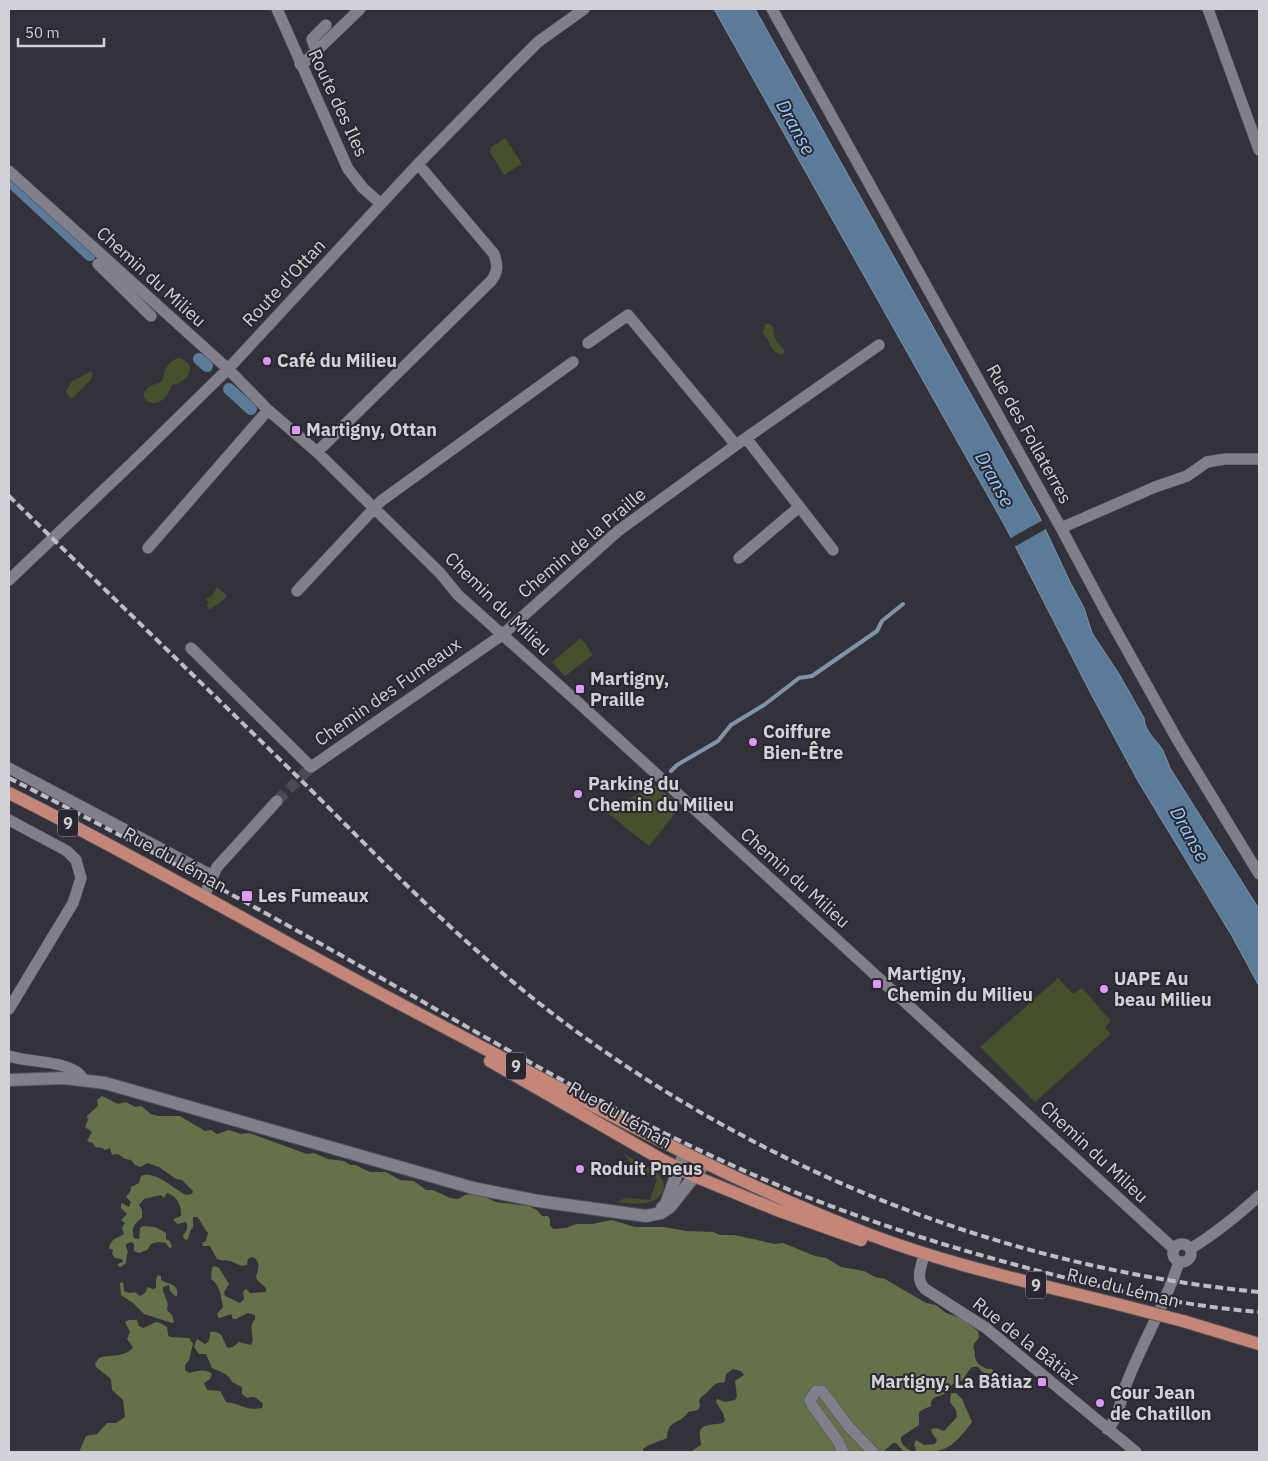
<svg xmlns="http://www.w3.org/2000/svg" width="1268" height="1461" font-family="'IBM Plex Sans',sans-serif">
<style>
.green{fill:#46502c}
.forest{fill:#667149}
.water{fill:#5b7b9a;stroke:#7f95ac}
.pier{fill:#33323a}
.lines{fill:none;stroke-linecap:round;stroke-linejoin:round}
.stream{stroke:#7f95ac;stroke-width:4}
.canal{stroke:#5b7b9a;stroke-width:12}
.minor-tunnel{stroke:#4b4a51;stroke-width:11;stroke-dasharray:11 5.5;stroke-linecap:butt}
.minor-casing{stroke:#525057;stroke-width:12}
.tertiary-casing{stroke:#525057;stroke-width:14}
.primary-casing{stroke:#525057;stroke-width:14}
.minor{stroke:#817f89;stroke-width:11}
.tertiary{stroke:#817f89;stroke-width:12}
.primary{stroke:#c38679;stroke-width:12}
.rail{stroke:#bebdc3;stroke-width:4;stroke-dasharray:8 4;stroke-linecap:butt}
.primary-bridge-casing{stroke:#525057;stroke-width:14;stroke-linecap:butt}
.primary-bridge{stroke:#c38679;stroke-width:12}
.poi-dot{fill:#dd99f4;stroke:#292830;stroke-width:2}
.labels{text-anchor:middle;stroke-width:4;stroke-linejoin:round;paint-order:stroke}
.shield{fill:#292830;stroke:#9f9ea4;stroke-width:1}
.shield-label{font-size:16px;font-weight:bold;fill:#d2d1d6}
.street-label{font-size:18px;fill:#d2d1d6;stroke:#292830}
.poi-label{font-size:18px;font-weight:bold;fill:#d2d1d6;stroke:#292830;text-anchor:start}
.water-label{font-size:19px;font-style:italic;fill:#97cbfe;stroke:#292830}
</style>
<rect width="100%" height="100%" fill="#33323a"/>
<path class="green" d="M505,138L522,164L504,175L490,152L491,147Z
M766,324H770L773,327L774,335L777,342L785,351L782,355C773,353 771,347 768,340C767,338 764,335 763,333C763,330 764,327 766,324Z
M178,358C198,362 191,381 172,385C170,388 169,392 167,395C152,416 126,390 162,382C165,370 166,362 178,358Z
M90,372L93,373L90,381L71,399L66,392L71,382Z
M217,587L227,596C221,603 215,605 210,610L207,606L208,603L206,599L213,595Z
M581,638L593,655L565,676L552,662Z
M656,785L681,806L649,846L605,811Z
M1058,978L1073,994L1082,988L1111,1021L1105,1027L1111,1034L1035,1102L980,1047Z
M624,1154L658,1173L663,1182L664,1188C658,1208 634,1204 618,1202L625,1198L650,1200L657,1179L630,1162Z"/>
<path class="forest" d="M102,1096L118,1104L126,1102L135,1107L141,1106L151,1114L158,1116H180L205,1131L211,1130L217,1134L229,1130L241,1134L249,1133L307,1154L314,1153L328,1159L344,1161L350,1165H355L370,1172H386L400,1180L414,1181L426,1190H433L450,1198L458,1199L465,1195L476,1193L496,1202L529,1206L537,1210L542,1216H548L550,1219V1226L554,1229L566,1228L576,1224H592L612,1220L635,1227H664L686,1231L713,1232L720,1235H734L775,1244L783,1243L815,1256L826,1258L841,1267L864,1271L875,1277L885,1279L926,1303L936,1305L946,1313L963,1319L978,1331L979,1337C975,1344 971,1344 975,1352C973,1362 983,1370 992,1369L994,1372C987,1376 983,1373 978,1367H972L967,1373L963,1380C959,1382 955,1382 952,1385C949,1387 947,1392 944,1394C937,1398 930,1396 931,1406L922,1410L919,1413V1425L901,1437C900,1444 906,1449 912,1451H915L916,1448L914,1445L916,1440L924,1445L935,1444L937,1440L932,1433L931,1429L936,1428L944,1431L957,1417L956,1410L950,1402L951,1393H956L962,1399L972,1422C948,1454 943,1452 904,1452L896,1443H893L883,1452H694L693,1450L701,1445C701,1441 699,1436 700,1432C701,1423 716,1425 723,1423L725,1420L723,1413L716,1402L717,1399L725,1402L735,1400L737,1396L735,1381L744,1375L741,1371L733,1369L726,1374L725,1381L723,1383C712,1381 710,1393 701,1397L699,1401L700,1406L698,1410L688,1412C679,1426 668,1418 667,1438C658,1442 651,1443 643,1449V1452H79L86,1436L97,1434L107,1423H116L125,1417L123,1400L112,1390L111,1379L96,1367L95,1364L99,1358C110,1354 126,1358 133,1347L127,1339L130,1332L125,1322L129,1320H137L139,1326L143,1328C156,1324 153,1318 167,1327L168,1335L170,1337L189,1338L193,1344L189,1360L185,1365V1370L189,1373C197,1371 206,1368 212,1374L210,1379L204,1383L207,1390L220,1391L226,1402C242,1404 245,1411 262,1408L263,1403C256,1399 256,1395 247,1398L242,1394V1387L232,1382C229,1374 219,1371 212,1368L206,1354H199L194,1347L197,1339L205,1344C210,1342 210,1337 210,1332C224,1330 222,1341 228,1348L233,1347L239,1342L251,1345C256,1337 247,1328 255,1319V1315L248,1313L236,1319H233L231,1314L220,1318L218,1317L217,1314L223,1307C221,1296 220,1285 211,1279L212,1268L214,1266L219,1268L229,1284L224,1292L225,1296L240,1303L244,1299L243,1292L246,1289L250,1293L266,1292V1288L257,1280L256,1277C258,1269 262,1261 252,1257L248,1259L247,1265C239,1267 237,1263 230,1261C226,1260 222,1261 217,1259L210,1246H203L202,1243L206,1241L208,1233C203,1228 202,1222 197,1217H193V1227C189,1231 190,1236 187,1240L184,1239L183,1236L187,1229V1224L185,1222L178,1224L174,1221V1219L181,1216C182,1206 177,1196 167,1193L164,1198L161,1195L144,1199L139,1205L142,1210V1218C134,1223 131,1229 134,1238L139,1239L140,1228L143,1226L155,1227L166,1233V1239L170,1241L172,1247L169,1248L166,1243L158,1242L151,1244L147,1250L139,1253L134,1251V1244L132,1242L126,1244V1247L128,1252L127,1254L126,1263L121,1267L118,1266V1264L123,1262L122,1259L115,1258L112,1254L113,1250L109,1248C113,1236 116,1240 124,1234L122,1228L125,1223L121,1220L127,1214L121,1208V1204L122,1203L129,1207L131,1202L126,1197L130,1192L131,1187L139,1183L141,1176C156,1170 173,1189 186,1195L192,1194L193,1191L182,1180L176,1179L159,1167L147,1163L141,1167L135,1165L131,1160L125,1159L118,1154L112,1155L110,1148L105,1150L102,1148L95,1147L93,1143L87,1141L92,1132L85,1127L88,1120L87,1116L98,1106L97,1100Z
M158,1275L161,1276V1280C169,1285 179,1283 177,1296H175L170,1291L169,1285L163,1287V1291L168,1304L167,1310L172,1315L174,1322L172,1323L144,1314L133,1303L121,1295L120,1283L123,1282L124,1291L130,1293L135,1292L140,1296L145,1293L148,1287L153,1289L156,1288V1279Z"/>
<path class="water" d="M714,9H755L1039,516L1070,582L1084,608L1092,633L1119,674L1144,718C1144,730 1156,740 1162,749C1165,755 1168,762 1170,768L1259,909V986L1232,936L1138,781L1090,692L1005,526Z"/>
<path class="pier" d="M1043,520L1046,529L1014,547L1009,539Z"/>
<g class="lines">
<path class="stream" d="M671,771L677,765L718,741L731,725L764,705L799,678L812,676L877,631L882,621L903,604"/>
<path class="canal" d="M9,180L90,255
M199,359L207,366
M229,389L251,409"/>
<path class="minor-tunnel" d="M277,801L311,767"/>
<g class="minor-casing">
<path id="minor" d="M277,9L348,169L363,188L381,204
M772,9L1061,528L1107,614L1178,741L1259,874
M1208,9L1259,150
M318,49L314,45L312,39L326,25
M300,64L306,61L360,9
M9,171L228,369L268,410L317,452L440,573L458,595L581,705L1174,1249
M98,264L151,316
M588,343L628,315L736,445
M746,438L833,550
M317,452L491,281C498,272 498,265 494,254L418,164
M1061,528L1155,487L1187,476L1207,462L1225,459H1259
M148,548L268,410
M739,558L799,507
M9,580L132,463L228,369L418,164L506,74L538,42L584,9
M297,591L381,501L573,362
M191,648L311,767L502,635L618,531L736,445L879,345
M9,768L213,876
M9,820L67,851L76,860L81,878L73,903L9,1009
M204,896L217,867L277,801
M9,1056C28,1063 74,1060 83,1079
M1173 1253a9 9 0 1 1 18 0a9 9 0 1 1-18 0Z
M1190,1249C1215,1234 1237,1216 1259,1196
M924,1255C921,1267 915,1279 925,1289L986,1328L1136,1452
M1107,1429C1118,1419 1120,1404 1124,1390C1140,1346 1165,1306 1179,1262
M843,1452L838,1441L812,1405L810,1400L816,1391H822L849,1427L873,1452"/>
</g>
<g class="tertiary-casing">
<path id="tertiary" d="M9,1080L64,1078L105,1083L473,1188L538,1201L646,1216L661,1213L670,1207L704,1164
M662,1208L666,1204L684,1154"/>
</g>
<g class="primary-casing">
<path id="primary" d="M9,793C124,850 235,915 348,976C390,999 433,1021 476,1044C605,1112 731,1182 868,1234C960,1269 1053,1287 1148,1312
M490,1061L659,1158L694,1176L777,1210L861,1240
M1183,1321L1259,1344"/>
</g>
<use href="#minor" class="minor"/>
<use href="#tertiary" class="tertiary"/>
<use href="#primary" class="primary"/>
<path class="rail" d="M9,496C109,594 210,691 310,789C393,872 474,956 569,1026C770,1175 1010,1268 1259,1292
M9,778C119,834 229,892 337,953C465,1025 591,1101 725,1162C827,1209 934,1244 1043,1272C1114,1291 1186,1306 1259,1312"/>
<g class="primary-bridge-casing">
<path id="primary-bridge" d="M1148,1312L1183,1321"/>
</g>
<use href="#primary-bridge" class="primary-bridge"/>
</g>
<g class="poi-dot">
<circle cx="267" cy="361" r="5"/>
<rect x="291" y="425" width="10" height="10" rx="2.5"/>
<rect x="575" y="684" width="10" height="10" rx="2.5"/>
<circle cx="753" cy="742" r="5"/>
<circle cx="578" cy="794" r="5"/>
<rect x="241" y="890" width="12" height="12" rx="2.5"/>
<rect x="872" y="979" width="10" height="10" rx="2.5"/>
<circle cx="1104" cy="989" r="5"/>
<circle cx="580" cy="1169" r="5"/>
<rect x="1037" y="1377" width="10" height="10" rx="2.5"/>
<circle cx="1100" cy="1403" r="5"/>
</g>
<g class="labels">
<g class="shield">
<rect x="58" y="809.5" width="20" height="27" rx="4"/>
<rect x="506" y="1052.5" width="20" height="27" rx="4"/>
<rect x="1026" y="1271.5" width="20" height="27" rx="4"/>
</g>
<g class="shield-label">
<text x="68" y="829">9</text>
<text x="516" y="1072">9</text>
<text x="1036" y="1291">9</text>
</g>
<g class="street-label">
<text transform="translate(338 103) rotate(65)" y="6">Route des Iles</text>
<text transform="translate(151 277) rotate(42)" y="6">Chemin du Milieu</text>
<text transform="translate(284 283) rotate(-47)" y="6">Route d'Ottan</text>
<text transform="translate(1029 434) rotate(61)" y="6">Rue des Follaterres</text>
<text transform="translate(582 543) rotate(-40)" y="6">Chemin de la Praille</text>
<text transform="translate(498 604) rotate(44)" y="6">Chemin du Milieu</text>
<text transform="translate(388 692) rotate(-35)" y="6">Chemin des Fumeaux</text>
<text transform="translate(175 860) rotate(29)" y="6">Rue du Léman</text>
<text transform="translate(795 878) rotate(42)" y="6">Chemin du Milieu</text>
<text transform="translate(620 1115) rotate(30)" y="6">Rue du Léman</text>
<text transform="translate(1094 1152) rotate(43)" y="6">Chemin du Milieu</text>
<text transform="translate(1123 1288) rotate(14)" y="6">Rue du Léman</text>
<text transform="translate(1026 1341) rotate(38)" y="6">Rue de la Bâtiaz</text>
</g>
<g class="poi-label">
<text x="277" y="367">Café du Milieu</text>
<text x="306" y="436">Martigny, Ottan</text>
<text x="590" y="685">Martigny,<tspan x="590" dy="21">Praille</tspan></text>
<text x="763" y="738">Coiffure<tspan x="763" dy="21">Bien-Être</tspan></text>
<text x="588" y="790">Parking du<tspan x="588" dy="21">Chemin du Milieu</tspan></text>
<text x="258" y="902">Les Fumeaux</text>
<text x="887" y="980">Martigny,<tspan x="887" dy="21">Chemin du Milieu</tspan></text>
<text x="1114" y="985">UAPE Au<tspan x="1114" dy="21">beau Milieu</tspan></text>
<text x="590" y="1175">Roduit Pneus</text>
<text x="1032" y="1388" text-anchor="end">Martigny, La Bâtiaz</text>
<text x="1110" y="1399">Cour Jean<tspan x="1110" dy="21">de Chatillon</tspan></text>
</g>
<g class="water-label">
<text transform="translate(796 127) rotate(61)" y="7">Dranse</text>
<text transform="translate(995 479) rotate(61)" y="7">Dranse</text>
<text transform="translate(1190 834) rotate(61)" y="7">Dranse</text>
</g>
</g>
<rect width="1268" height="1461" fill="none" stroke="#d2d1d6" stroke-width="20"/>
<path d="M18 38v8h86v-8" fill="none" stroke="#d2d1d6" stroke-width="2.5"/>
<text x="25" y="38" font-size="15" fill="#d2d1d6" stroke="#292830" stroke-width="4" paint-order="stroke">50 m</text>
</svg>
